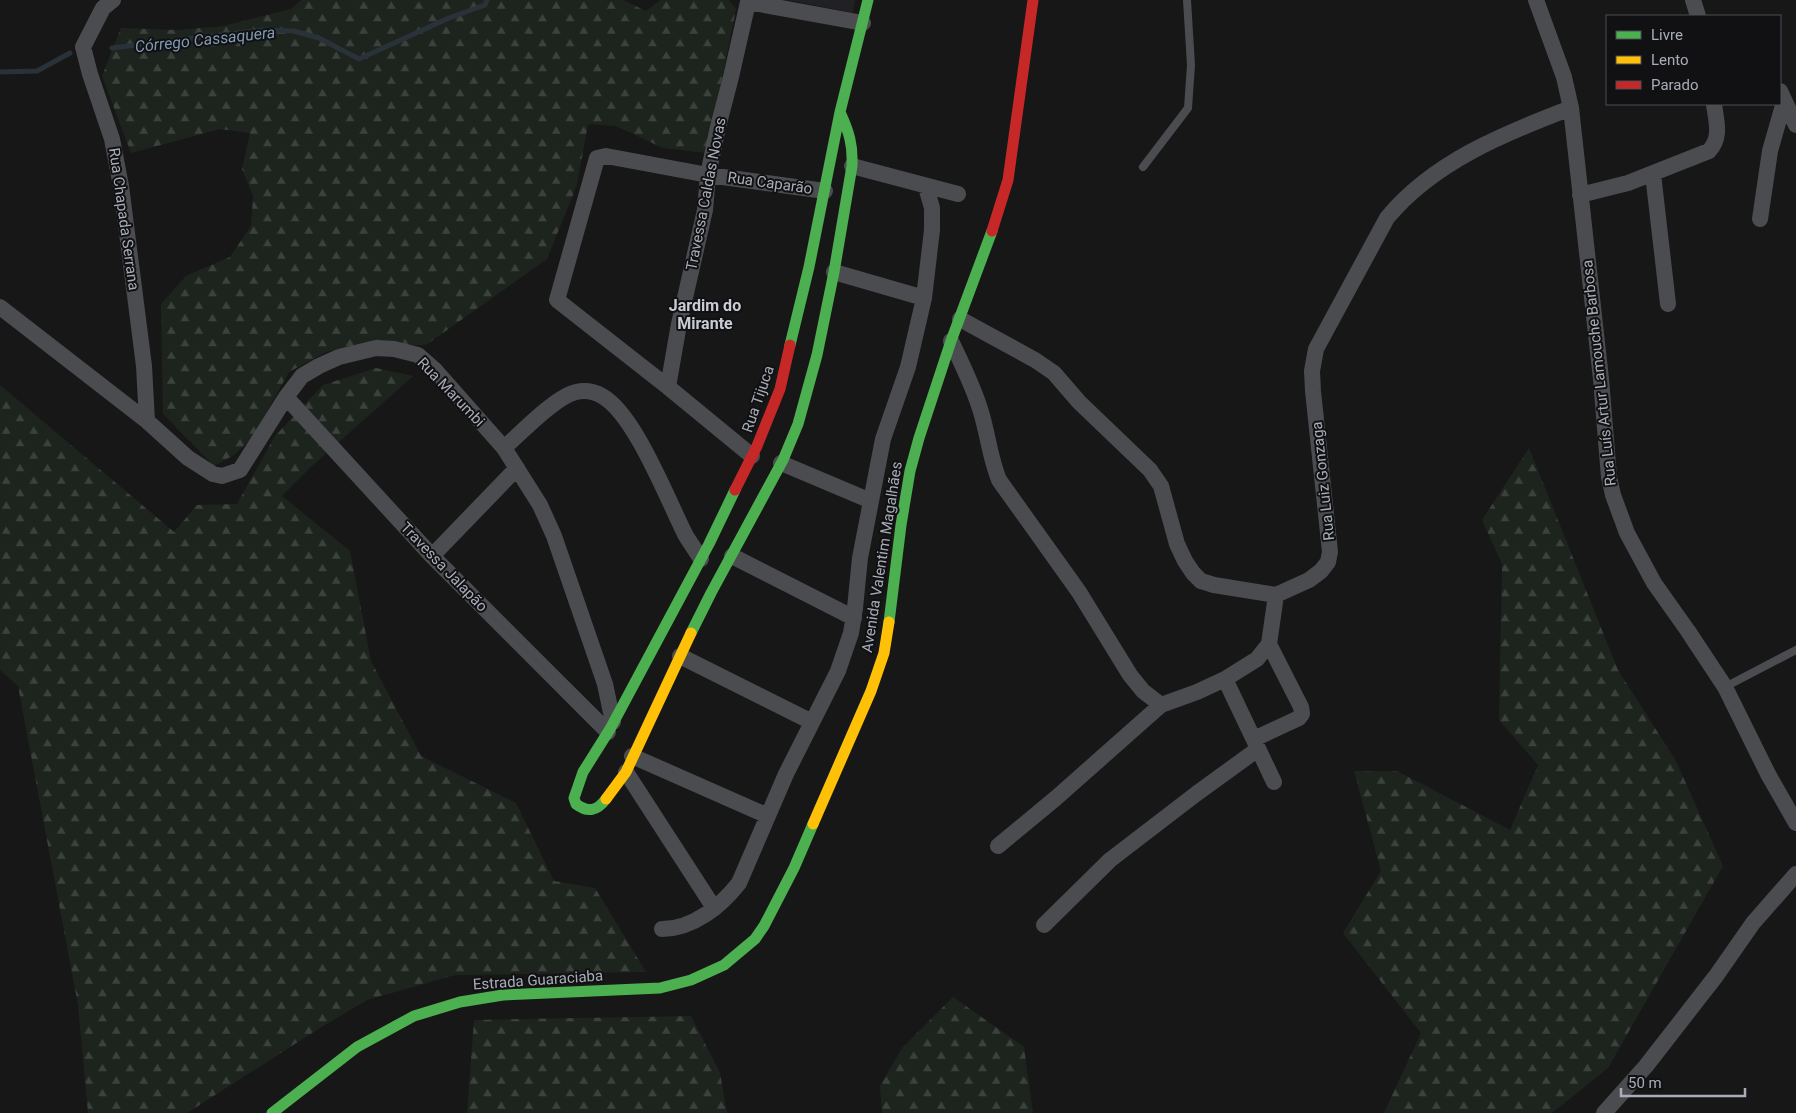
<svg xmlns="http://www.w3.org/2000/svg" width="1796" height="1113" font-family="Roboto,sans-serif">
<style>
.built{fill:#212123}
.forest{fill:url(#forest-firs)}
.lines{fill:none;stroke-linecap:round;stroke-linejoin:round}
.stream{stroke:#2a3239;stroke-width:5}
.lane{stroke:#4b4c50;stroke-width:8}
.street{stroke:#4b4c50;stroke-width:16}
.fast{stroke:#4caf50;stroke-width:11}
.slow{stroke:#ffc107;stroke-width:11}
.jam{stroke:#c62828;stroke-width:11}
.labels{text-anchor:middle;stroke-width:4;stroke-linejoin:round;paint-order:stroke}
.street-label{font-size:15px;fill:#a8adb8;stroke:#111113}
.water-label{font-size:16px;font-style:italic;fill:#7f9bb3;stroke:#111113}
.neighbourhood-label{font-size:16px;font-weight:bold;fill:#c9ccd4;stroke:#111113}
</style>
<defs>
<pattern id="forest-firs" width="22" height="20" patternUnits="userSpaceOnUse" patternTransform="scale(1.25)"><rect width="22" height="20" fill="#1d241e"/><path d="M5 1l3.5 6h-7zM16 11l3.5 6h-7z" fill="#3b413d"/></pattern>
</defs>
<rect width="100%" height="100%" fill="#171717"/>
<path class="built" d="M788,0H855L853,13Z"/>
<path class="forest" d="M301,0H623L646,11L661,0H729L736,9L707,153L663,148L616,126L588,124L577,185L547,259L426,345H356L326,352L289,372L252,438L234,455L214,466L163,414L161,304L186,276L230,257L251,226L253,196L242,169L250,133L220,129L131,153L102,76L121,28L176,30L223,26L291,9Z
M376,368L413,376L312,466L282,496L350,551L371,661L421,756L516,803L554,881L595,888L646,972L455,975L367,1000L323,1026L187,1113H88L78,1005L18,686L0,670V385L174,532L197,505L237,504L275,436L323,385Z
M1529,448L1618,670L1676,761L1723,866L1608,1068L1552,1113H1384L1421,1033L1343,933L1381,871L1354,771H1397L1510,830L1538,765L1499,720L1502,564L1482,520Z
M953,997L1024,1047L1033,1113H882L880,1086L902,1048Z
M691,1016L720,1073L727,1113H467L474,1020Z"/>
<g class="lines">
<path class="stream" d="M112,48L263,30L294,31L319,38L359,59L449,18L485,5L487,0
M0,72L37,71L70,53"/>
<path class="lane" d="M1143,167L1188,108L1191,65L1187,0
M1725,687L1796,650"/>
<path class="street" d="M113,0L103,8L83,47L90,74L112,139L121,186L144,366L147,421
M1536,0L1564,77L1571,108L1601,379L1609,477L1613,495L1627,533L1654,583L1688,631L1725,687L1768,774L1796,823
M1693,0L1698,16
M1780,91L1796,125
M852,166L958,194
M1653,174L1668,304
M1580,195L1628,183L1709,151C1722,137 1716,121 1714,104
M1760,219L1770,151L1784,102
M834,272L924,298
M0,307L147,421L188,458L213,474L222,476L240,470L286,397L302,376L319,366L339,357L376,348L394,349L418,355L435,370L504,448L540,505L554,536L605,684L613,722
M960,319L1035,360L1054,373L1079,402L1150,470L1161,486L1177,544L1185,561L1193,573L1201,581L1214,585L1276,595L1309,580L1321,571L1328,562L1330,552L1313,391L1312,371L1316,349L1387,218C1433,162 1505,133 1571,108
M951,341C962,364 974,388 981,412C988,435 990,458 999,480L1079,592L1130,675L1143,691L1161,705
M668,387L679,324L705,210L708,175L718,127L731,77L748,2L863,23
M286,397L432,556L608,732
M504,448C521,433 555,397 576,392C585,390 595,392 602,396C635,414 668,501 686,536C691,544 696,551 701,559
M752,456L668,387L557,300L597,158L606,156L708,175L825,191
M781,463L871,501
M432,556L517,468
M732,556L854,618
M680,656L812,722
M1225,679L1274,782
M1254,739L1299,718L1302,714L1301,707L1269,644
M632,756L768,816
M626,772L714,908
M998,846L1056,798L1161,705L1197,692L1225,679L1257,659L1269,644L1276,595
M1044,925L1110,860L1196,794L1258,749
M662,929C693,929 721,906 739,883L786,774L838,671L851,633L855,608L860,558L883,439L908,367L924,298L932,230V208L926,187
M1604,1113L1646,1066L1716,976L1753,923L1796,874"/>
<path class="fast" d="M790,345L809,267L840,112L868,0
M889,622L901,525L910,471L919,438L951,341L992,231
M691,633L711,593L783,460L798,424L817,355L834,272L852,166C853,144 849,132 840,112
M606,799C597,811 588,813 576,804L574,798L583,772L610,729L709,544L735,490
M272,1113L357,1047L414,1016L460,1002L503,995L660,988L691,980L724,965L755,939L764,926L794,868L813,824"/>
<path class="slow" d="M606,799L626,772L691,633
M813,824L871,691L884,653L889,622"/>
<path class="jam" d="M992,231L1008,180L1033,0
M735,490L757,446L780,389L790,345"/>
</g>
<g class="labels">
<g class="street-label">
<text transform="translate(770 183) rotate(8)" y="5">Rua Caparão</text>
<text transform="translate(706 194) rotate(-79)" y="5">Travessa Caldas Novas</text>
<text transform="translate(124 219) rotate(82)" y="5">Rua Chapada Serrana</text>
<text transform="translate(1599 373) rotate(-96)" y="5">Rua Luís Artur Lamouche Barbosa</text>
<text transform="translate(451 392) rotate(46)" y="5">Rua Marumbi</text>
<text transform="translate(758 399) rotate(-71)" y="5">Rua Tijuca</text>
<text transform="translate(1323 481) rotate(-96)" y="5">Rua Luiz Gonzaga</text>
<text transform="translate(882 557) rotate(-81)" y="5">Avenida Valentim Magalhães</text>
<text transform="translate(444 567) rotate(46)" y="5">Travessa Jalapão</text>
<text transform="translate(538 980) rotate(-4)" y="5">Estrada Guaraciaba</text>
</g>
<g class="water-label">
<text transform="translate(205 39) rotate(-6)" y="6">Córrego Cassaquera</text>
</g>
<g class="neighbourhood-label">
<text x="705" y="311">Jardim do<tspan x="705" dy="18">Mirante</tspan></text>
</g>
</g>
<rect x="1606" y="15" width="175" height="90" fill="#111113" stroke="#4d4f55"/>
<rect x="1616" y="31" width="25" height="8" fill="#4caf50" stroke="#4d4f55"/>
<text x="1651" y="40" font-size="15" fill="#a8adb8">Livre</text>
<rect x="1616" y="56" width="25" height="8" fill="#ffc107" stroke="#4d4f55"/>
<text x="1651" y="65" font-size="15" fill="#a8adb8">Lento</text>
<rect x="1616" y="81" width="25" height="8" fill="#c62828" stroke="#4d4f55"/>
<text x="1651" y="90" font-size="15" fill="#a8adb8">Parado</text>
<path d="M1621 1088v8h124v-8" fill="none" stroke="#a8adb8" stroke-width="2.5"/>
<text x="1628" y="1088" font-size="15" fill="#a8adb8" stroke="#111113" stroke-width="4" paint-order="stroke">50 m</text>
</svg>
